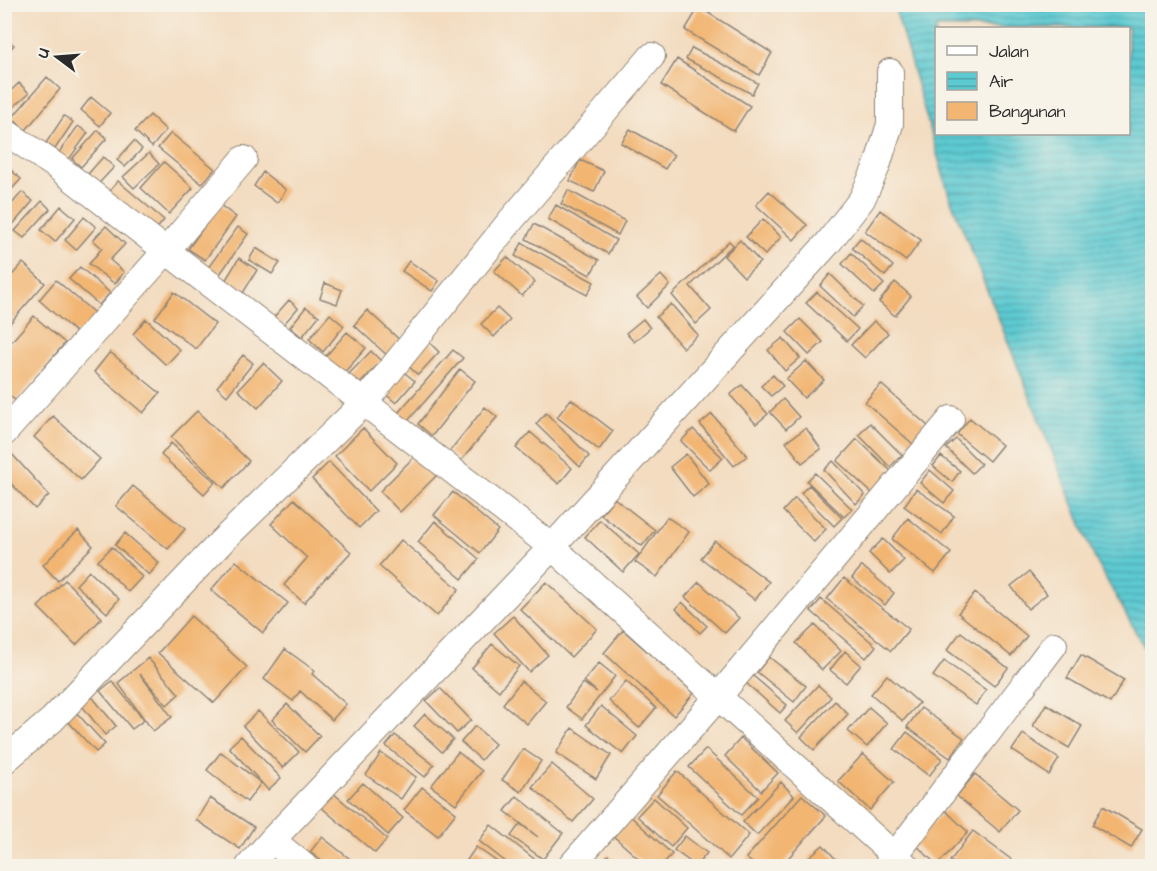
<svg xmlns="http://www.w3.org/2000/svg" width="1157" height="871" font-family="'Architects Daughter',sans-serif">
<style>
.water{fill:url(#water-rules);stroke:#447a7e;stroke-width:1.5;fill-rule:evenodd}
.building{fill:#f2b572}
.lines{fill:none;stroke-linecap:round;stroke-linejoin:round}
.street-casing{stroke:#8f8476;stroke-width:28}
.street{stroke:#fff;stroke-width:26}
</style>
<defs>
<pattern id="water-rules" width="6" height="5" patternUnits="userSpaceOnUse" patternTransform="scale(1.5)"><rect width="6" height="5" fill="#5dcad2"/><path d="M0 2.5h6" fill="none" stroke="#4da4ab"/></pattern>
</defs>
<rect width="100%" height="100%" fill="#f7f3e8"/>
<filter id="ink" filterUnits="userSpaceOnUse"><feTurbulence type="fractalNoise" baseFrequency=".0167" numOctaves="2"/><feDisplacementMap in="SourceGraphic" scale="12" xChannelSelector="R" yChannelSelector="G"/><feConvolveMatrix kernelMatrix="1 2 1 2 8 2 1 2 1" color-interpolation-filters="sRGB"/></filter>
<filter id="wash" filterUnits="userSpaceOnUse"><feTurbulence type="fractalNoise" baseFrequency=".008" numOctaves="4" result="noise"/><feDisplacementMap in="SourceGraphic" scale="24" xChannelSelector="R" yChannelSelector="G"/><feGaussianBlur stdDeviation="1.35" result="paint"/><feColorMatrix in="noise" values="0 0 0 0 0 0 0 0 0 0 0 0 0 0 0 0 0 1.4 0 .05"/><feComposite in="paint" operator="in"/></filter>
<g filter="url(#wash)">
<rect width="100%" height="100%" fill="#f3dcc0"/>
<path class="water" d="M894,5H1152V661L1095,559L949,195ZM936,28H1128V134H936Z"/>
<g id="blocks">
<path class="building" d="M699,7L772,53L759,75L685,30Z
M4,37L14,45L4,56Z
M692,48L758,83L752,94L686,59Z
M677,59L750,106L734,131L661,85Z
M47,77L60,89L26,130L12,118Z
M19,83L29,93L6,114L4,112V97Z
M91,97L110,113L100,126L81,110Z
M150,115L166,130L152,147L135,131Z
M64,116L73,122L55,149L46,143Z
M78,126L88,133L67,162L57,155Z
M630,129L674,155L665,169L621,143Z
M98,130L107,138L81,167L72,159Z
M171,133L215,169L202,184L158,148Z
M134,141L142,149L125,167L117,160Z
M149,153L159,164L134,188L123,177Z
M103,157L114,167L91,192L81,182Z
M580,160L604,171L594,192L570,181Z
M164,162L193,188L169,214L141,188Z
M4,164L21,179L4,198Z
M263,172L286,190L277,203L254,186Z
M118,181L164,220L150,237L104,198Z
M568,190L625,221L618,235L561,204Z
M769,191L807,225L794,240L756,205Z
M22,192L33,201L4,235V213Z
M42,201L50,209L24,238L15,231Z
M220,205L236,217L205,260L188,249Z
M556,205L616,240L608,254L548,219Z
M61,206L75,218L55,242L41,230Z
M880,210L921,240L906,261L865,231Z
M84,217L96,227L76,250L65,240Z
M763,219L781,237L765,255L746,237Z
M534,224L599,260L590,275L526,239Z
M106,226L125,244L110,260L124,272L115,284L89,264L102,248L93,240Z
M238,227L248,234L218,277L207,269Z
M860,238L893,266L885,276L852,248Z
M740,240L760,262L744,277L724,256Z
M729,241L733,245L690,286L711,310L696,324L672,295Z
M522,243L594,282L587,295L515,256Z
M256,248L280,263L272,274L249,260Z
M851,253L884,284L874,294L842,264Z
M507,257L535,282L522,296L494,271Z
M239,258L257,270L243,293L225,281Z
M409,261L439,281L432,291L402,271Z
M23,263L45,283L4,330V284Z
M80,267L110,293L99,305L69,279Z
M830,274L863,306L853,317L820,286Z
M661,275L670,285L647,308L637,297Z
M56,280L99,317L82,338L39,300Z
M895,282L911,296L895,316L879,302Z
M325,283L342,290L337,304L320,298Z
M174,292L215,324L196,349L155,318Z
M817,292L858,329L847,341L806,303Z
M289,300L298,308L282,326L273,318Z
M671,304L698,335L683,348L656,317Z
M306,307L319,316L302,337L290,327Z
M497,308L510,320L494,337L481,324Z
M367,310L403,343L390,358L354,325Z
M330,314L344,326L323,352L309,339Z
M34,316L65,343L16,401L4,391V350Z
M146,319L180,350L166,365L133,334Z
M643,319L650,328L634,342L626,333Z
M800,319L823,342L809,355L787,332Z
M874,321L888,333L865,358L851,345Z
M347,332L366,348L343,374L324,358Z
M424,337L439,352L418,375L402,360Z
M783,338L800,358L785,371L768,350Z
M453,350L463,358L406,423L397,414Z
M371,351L381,361L357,387L346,377Z
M110,352L160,393L143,413L94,372Z
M243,355L253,363L227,396L217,387Z
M806,361L824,380L804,398L786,379Z
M263,363L282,381L258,408L238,390Z
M400,369L415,381L396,403L382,391Z
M460,369L475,381L432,436L418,424Z
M773,375L783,386L771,396L761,386Z
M881,384L929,427L914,445L865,402Z
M742,385L768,414L756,424L730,395Z
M571,399L613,431L599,450L557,417Z
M783,399L799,417L786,429L770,412Z
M485,407L497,417L460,462L449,452Z
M197,411L249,461L224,488L171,437Z
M546,413L589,456L580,467L536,424Z
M712,414L747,456L734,466L700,424Z
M53,416L100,459L81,480L34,437Z
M970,418L1002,445L989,461L957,434Z
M870,423L902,455L890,467L859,435Z
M363,428L397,463L369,491L335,456Z
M806,428L821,449L802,463L786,442Z
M693,429L723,458L710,470L681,441Z
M530,432L572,468L559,484L516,448Z
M857,439L893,473L873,494L837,461Z
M956,439L981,464L972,473L946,448Z
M171,443L215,482L204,494L161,455Z
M422,449L443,469L400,512L380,491Z
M11,453L49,495L35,509L4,476V459Z
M686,454L709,484L693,497L670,467Z
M941,456L960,471L952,482L933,466Z
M833,461L865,495L856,504L824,470Z
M329,462L376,511L359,528L312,479Z
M930,470L954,491L944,503L920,483Z
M815,473L852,509L844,517L807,481Z
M809,485L842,518L834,526L801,493Z
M133,486L185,529L168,549L116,506Z
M916,489L954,516L942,534L904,506Z
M453,492L498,530L480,553L434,515Z
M614,498L655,530L642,546L601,515Z
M795,498L826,529L814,542L783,511Z
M294,499L351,552L328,577L327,576L304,603L284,585L307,558L271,524Z
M667,517L689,532L657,577L635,562Z
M908,518L951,553L935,573L892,539Z
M600,520L639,554L623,572L585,537Z
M435,521L479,559L462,579L418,542Z
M78,530L93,546L58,581L43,565Z
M125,533L159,563L149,575L115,545Z
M883,539L904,560L890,574L869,553Z
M401,540L459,589L437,616L379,566Z
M715,541L769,582L755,600L701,558Z
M112,547L142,577L128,592L98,561Z
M236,561L288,603L263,633L211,590Z
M862,566L894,593L885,605L852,578Z
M89,571L119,599L107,613L76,585Z
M1029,572L1047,594L1028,609L1011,586Z
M844,578L909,629L891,651L827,599Z
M65,580L102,618L76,645L38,607Z
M546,582L597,629L571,657L520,609Z
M699,582L739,618L725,633L685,597Z
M975,593L1027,636L1011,656L958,613Z
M821,599L876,646L866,658L811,611Z
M682,602L707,626L700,633L676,609Z
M191,616L247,667L214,703L158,653Z
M513,616L548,655L529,672L494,633Z
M815,625L841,651L822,670L796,643Z
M623,630L694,693L674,716L604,653Z
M961,632L1008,668L994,686L947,650Z
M492,644L519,666L499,691L472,668Z
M285,649L315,671L312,674L346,704L332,720L300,691L293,701L264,679Z
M845,651L861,665L846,683L830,670Z
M1081,655L1124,680L1110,703L1067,678Z
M769,657L806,686L794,702L757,672Z
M148,658L179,694L167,705L140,674L172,717L153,731L118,683Z
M944,661L986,690L976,705L933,676Z
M599,663L615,676L582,719L566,707L583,683L597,692L584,681Z
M752,675L787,705L780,713L746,683Z
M887,675L919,703L903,721L871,694Z
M112,681L144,720L132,729L100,691Z
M521,681L546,701L527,724L503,704Z
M626,681L656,708L639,728L609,701Z
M818,685L831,697L798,733L785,721Z
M440,688L471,720L457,733L426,701Z
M89,693L116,726L105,735L79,702Z
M835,701L848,714L814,750L801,737Z
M287,704L320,736L305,752L272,720Z
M1046,704L1082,726L1069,748L1033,726Z
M601,706L637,736L623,754L586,725Z
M869,707L887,723L867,747L848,731Z
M921,708L964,738L950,758L907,727Z
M74,710L105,744L96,752L65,718Z
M258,711L299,752L283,768L243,726Z
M425,714L453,739L442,752L414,726Z
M475,726L495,744L481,760L461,742Z
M572,728L611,755L596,779L556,753Z
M907,732L942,759L929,776L894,749Z
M1023,734L1059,759L1049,775L1012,750Z
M395,735L434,765L425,777L386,746Z
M241,736L281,778L268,790L229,747Z
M741,738L778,773L761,791L725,756Z
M523,749L541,761L521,792L502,780Z
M706,749L758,797L741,815L689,767Z
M221,752L261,783L247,802L207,770Z
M458,752L482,771L456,804L431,786Z
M381,753L416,777L401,799L366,775Z
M863,754L894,782L870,810L838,781Z
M552,764L593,799L573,822L532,787Z
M677,771L749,835L729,859L657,795Z
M975,774L1018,810L1000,832L957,796Z
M781,782L794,796L757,835L743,822Z
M363,783L403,818L388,835L348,799Z
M422,787L456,813L438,836L404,810Z
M333,793L387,839L375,853L321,807Z
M802,795L826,816L781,866H756L746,858Z
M517,796L563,833L543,859L511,836L520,824L538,837L505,811Z
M210,798L254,827L240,849L196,820Z
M654,798L687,828L671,847L637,816Z
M1103,806L1142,829L1131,848L1092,825Z
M945,810L968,832L937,865L914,843Z
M628,814L672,854L661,866H647L611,834Z
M491,825L538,862L535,866H511L479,841Z
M973,831L1020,866H957L950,861Z
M685,836L707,853L696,866L674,850Z
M322,837L359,866H328L310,852Z
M823,845L842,866H816L809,857Z
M476,847L503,866H477L467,860Z
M608,855L622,866H598Z"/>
</g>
</g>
<g filter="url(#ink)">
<use href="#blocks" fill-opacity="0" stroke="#8f8476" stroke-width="1.5"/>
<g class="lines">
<g class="street-casing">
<path id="street" d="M4,131L56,166L552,547L906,866
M4,433L166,251L244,159
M4,761L52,720L223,540L364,403L512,219L652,56
M249,866L272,840
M304,866L272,840L552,547L828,243L862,199L877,166L890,124V72
M571,866L718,697L951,419
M887,866L1054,645"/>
</g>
<use href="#street" class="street"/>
</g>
</g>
<rect width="1157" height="871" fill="none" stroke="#f7f3e8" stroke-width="24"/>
<rect x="935" y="27" width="195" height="108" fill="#f7f3e8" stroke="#a5a39c" stroke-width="1.5"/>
<rect x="947" y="46" width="30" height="9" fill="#ffffff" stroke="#a5a39c" stroke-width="1.5"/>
<text x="989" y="57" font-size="18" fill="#2b2b2b">Jalan</text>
<rect x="947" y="72" width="30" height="18" fill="url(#water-rules)" stroke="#a5a39c" stroke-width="1.5"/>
<text x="989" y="87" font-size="18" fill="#2b2b2b">Air</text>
<rect x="947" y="102" width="30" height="18" fill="#f2b572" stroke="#a5a39c" stroke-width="1.5"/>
<text x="989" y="117" font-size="18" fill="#2b2b2b">Bangunan</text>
<g transform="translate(57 57) rotate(286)" stroke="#f7f3e8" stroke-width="4.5" paint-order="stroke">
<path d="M0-4.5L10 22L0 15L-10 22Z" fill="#2b2b2b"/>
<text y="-9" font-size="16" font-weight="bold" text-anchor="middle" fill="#2b2b2b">U</text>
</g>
</svg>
